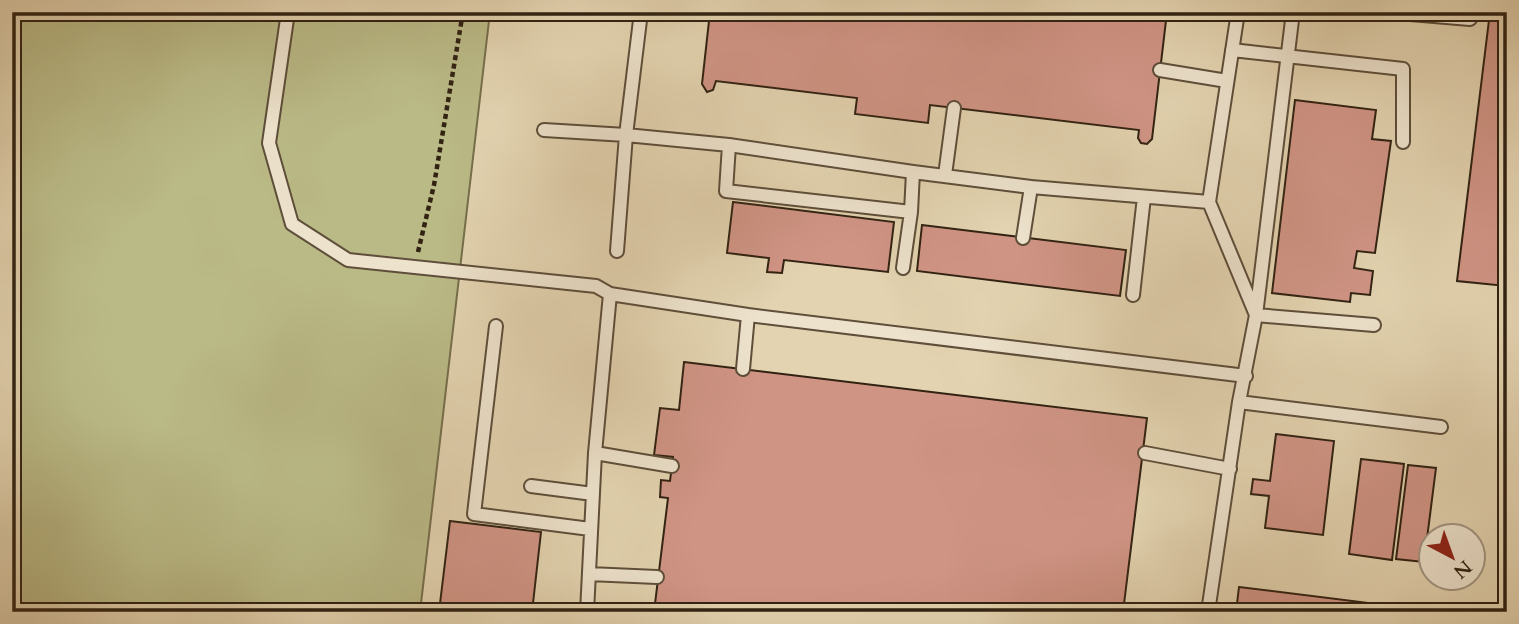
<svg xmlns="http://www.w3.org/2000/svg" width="1519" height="624" font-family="Cardo,serif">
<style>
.green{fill:#baba87;stroke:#766e4c;stroke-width:2}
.building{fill:#d09485;stroke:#312212;stroke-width:2}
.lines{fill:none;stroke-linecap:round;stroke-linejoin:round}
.lane-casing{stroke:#5e4e3a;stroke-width:16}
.path{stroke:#312212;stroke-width:4.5;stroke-dasharray:5 3.5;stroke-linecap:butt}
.lane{stroke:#ede2cc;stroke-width:12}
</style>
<rect width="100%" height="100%" fill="#e3d3b0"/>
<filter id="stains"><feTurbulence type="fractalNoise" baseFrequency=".00286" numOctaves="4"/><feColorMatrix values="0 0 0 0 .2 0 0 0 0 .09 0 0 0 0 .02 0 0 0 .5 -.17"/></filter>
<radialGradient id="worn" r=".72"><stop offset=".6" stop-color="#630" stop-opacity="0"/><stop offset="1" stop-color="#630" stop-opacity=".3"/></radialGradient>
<path class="green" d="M12,12H490L420,612H12Z"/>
<path class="building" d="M710,12H1167L1152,139L1147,144L1141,143L1138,138L1139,130L930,105L928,123L855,114L857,98L716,81L713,90L707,92L702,84Z
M1490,12H1507L1506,286L1457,281Z
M1295,100L1376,110L1372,139L1391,141L1375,253L1357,251L1354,268L1373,271L1370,295L1351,293L1350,302L1272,293Z
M733,202L894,222L888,272L784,260L782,273L767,272L769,258L727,253Z
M922,225L1126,250L1120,296L917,271Z
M684,362L1147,418L1123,612H654L668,498L660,497L661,480L670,481L673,457L654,455L660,408L679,410Z
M1276,434L1334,441L1323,535L1265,528L1269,496L1251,494L1253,479L1270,481Z
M1361,459L1404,464L1392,560L1349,554Z
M1408,465L1436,468L1424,562L1396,559Z
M450,521L541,532L532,612H439Z
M1239,587L1393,606L1392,612H1236Z"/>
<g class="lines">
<g class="lane-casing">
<path id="lane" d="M288,12L269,143L292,224L348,260L596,286L610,294L595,453L587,612
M1293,12L1256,315L1374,325
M1386,12L1470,19
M1232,50L1403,69V142
M1160,70L1227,81
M544,130L626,135L641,12
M729,145L726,191L911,212L913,172
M945,175L954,108
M1023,238L1031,187
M617,251L626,135L729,145L913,172L1031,187L1209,202
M903,268L911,212
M610,294L748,315L1246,376
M1133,295L1144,197
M496,326L474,514L590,529
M743,369L748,315
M1239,402L1441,427
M595,453L672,466
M1145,453L1230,469
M531,486L593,494
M589,574L657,577
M1208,612L1239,402L1256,315L1209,202L1238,12"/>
</g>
<path class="path" d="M418,252L434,185L463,12"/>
<use href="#lane" class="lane"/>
</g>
<rect width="1519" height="624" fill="none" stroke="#e3d3b0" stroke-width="42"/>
<rect x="14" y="14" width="1491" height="596" fill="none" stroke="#312212" stroke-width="3.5"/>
<rect x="21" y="21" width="1477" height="582" fill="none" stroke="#312212" stroke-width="2"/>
<g transform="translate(1452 557) rotate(139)"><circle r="33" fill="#ede2cc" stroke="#a29582" stroke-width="2"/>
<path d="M0-5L12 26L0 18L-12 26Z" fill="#8f2418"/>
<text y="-10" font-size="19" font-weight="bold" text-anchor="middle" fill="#312212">N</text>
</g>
<rect width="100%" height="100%" filter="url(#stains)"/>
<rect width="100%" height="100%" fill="url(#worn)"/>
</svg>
